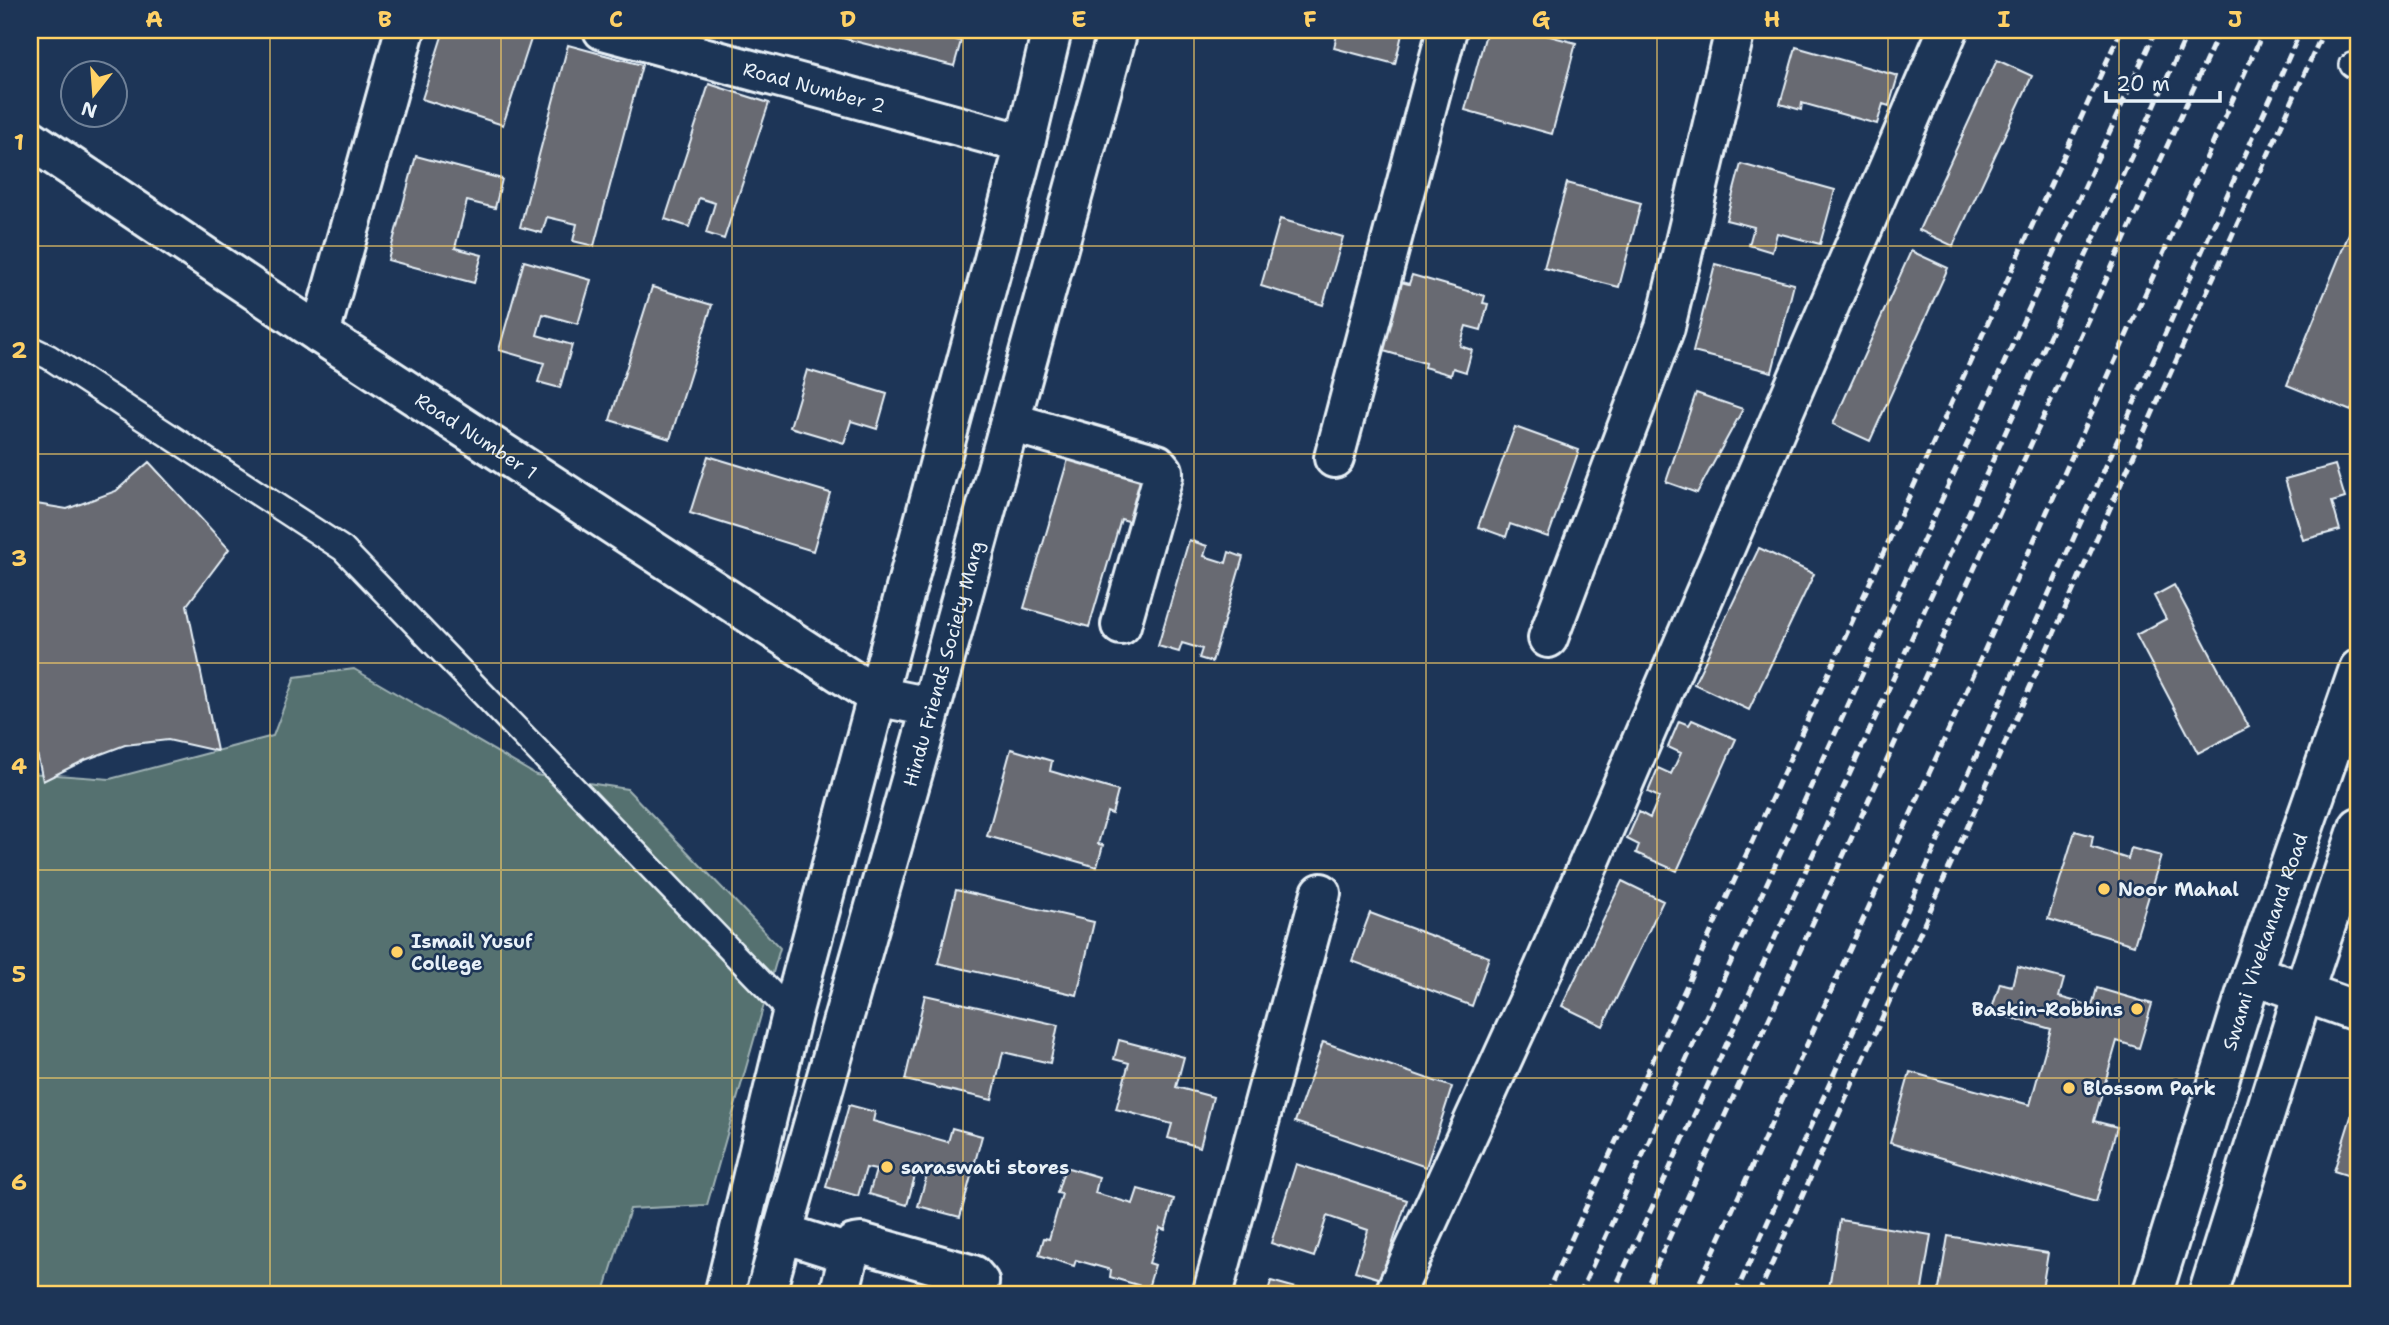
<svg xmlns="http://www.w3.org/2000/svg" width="2389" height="1325" font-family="'Shantell Sans',sans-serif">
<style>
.green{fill:#55716f;stroke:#9eb1b4;stroke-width:2}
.building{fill:#686a72;stroke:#e8f1f8;stroke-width:2}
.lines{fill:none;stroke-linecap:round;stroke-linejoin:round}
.lane-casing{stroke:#e8f1f8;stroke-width:28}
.street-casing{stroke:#e8f1f8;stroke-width:44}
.secondary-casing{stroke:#e8f1f8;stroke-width:44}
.primary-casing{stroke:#e8f1f8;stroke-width:44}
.lane{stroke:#1d3557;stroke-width:23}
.street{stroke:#1d3557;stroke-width:38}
.secondary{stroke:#1d3557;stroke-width:38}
.primary{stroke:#1d3557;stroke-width:38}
.rail{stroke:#e8f1f8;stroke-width:5;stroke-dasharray:10 5;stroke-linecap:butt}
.grid{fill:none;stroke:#ffd166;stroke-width:2;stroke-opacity:0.55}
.poi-dot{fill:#ffd166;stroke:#1d3557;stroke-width:2.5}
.labels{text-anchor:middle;stroke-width:5;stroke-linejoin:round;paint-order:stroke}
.street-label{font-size:19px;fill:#e8f1f8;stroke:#1d3557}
.poi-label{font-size:19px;font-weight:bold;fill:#e8f1f8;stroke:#1d3557;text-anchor:start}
.neatline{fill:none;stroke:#ffd166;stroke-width:2.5}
.grid-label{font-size:23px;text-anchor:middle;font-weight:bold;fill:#ffd166}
</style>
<rect width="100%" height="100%" fill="#1d3557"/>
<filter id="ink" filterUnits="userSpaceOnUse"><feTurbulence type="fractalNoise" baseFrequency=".0143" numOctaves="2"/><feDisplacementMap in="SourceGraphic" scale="14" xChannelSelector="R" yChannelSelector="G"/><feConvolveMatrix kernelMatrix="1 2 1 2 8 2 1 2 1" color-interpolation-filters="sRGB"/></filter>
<g filter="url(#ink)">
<path class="green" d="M354,669L536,775L627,789L780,948L707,1205L630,1209L603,1295H30V773L110,779L273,736L295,677Z"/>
<path class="building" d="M444,30H522L533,33L503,125L422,99Z
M810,30H949L947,38L961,41L954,66Z
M1338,30H1403L1395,64L1334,48Z
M1487,30H1527L1576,43L1552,134L1465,110Z
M568,45L642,65L594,246L573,241L577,224L547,217L542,233L520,227Z
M1796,47L1898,76L1889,106L1883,104L1877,124L1802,103L1801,110L1780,104Z
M1997,60L2032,76L1953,246L1919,230Z
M709,84L769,103L724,239L706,233L715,203L699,198L689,227L665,219Z
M416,156L502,179L495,208L467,201L455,248L482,255L474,283L388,260Z
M1741,164L1835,190L1820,244L1777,233L1772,252L1749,245L1754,227L1726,220Z
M1567,183L1641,203L1619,287L1544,268Z
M2359,209V392L2351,411L2287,385Z
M1280,219L1343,237L1323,305L1261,286Z
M1911,251L1948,268L1870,441L1833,424Z
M524,261L591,280L578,324L543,314L537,335L572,345L560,388L538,382L544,363L499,350Z
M1715,264L1794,284L1772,372L1693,352Z
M1412,275L1485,296L1483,303L1488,304L1481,330L1466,326L1460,346L1472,350L1466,372L1453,368L1451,375L1424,367L1425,363L1377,349L1397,281L1409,284Z
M652,287L712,305L670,439L610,420Z
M807,370L887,394L877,429L851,421L844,443L790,427Z
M1696,393L1743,409L1697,493L1666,482Z
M1515,427L1579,450L1548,537L1510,524L1506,537L1478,527Z
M708,456L830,493L813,551L690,513Z
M1069,456L1151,480L1139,524L1121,519L1089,627L1024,608Z
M149,462L229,549L187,605L217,751L168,740L125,745L85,760L43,781L30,721V503L67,509L116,491Z
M2335,465L2345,498L2332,502L2340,530L2303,540L2285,479Z
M1189,540L1207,546L1204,556L1226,563L1229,552L1243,557L1212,662L1199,658L1202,649L1182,643L1179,652L1158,646Z
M1759,548L1814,574L1749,710L1694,684Z
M2174,585L2249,727L2198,753L2136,635L2166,619L2154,596Z
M1692,720L1736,739L1677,871L1636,853L1639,845L1627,839L1639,812L1650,818L1659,797L1648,792L1658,768L1671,774L1681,753L1668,747L1679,721L1689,725Z
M1011,749L1052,761L1050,771L1118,791L1112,814L1107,812L1098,844L1103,845L1097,867L987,836Z
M2075,831L2093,836L2091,847L2128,859L2131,848L2161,856L2134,945L2048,919Z
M1622,881L1663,901L1603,1026L1562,1006Z
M956,890L1094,922L1077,995L938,963Z
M1370,913L1489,957L1472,1006L1352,961Z
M2017,966L2064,979L2059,997L2092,1006L2097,988L2152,1004L2139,1048L2117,1041L2094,1121L2117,1127L2096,1202L1890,1143L1910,1072L2030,1105L2051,1029L1991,1012L2000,983L2012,986Z
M925,995L1058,1025L1050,1063L1003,1052L992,1100L905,1080Z
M1119,1040L1184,1057L1176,1087L1213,1097L1200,1147L1168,1138L1172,1124L1116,1109L1129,1063L1114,1059Z
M1323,1042L1452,1087L1426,1167L1295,1122Z
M2359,1091V1179L2334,1171Z
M849,1105L875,1112L873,1121L948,1142L952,1128L982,1136L960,1217L918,1206L927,1175L916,1172L907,1205L869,1194L876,1170L866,1168L858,1196L826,1187Z
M1296,1164L1407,1200L1381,1279L1355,1271L1368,1230L1327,1216L1314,1257L1271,1243Z
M1065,1167L1099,1177L1095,1193L1133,1204L1138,1189L1174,1199L1165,1230L1160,1228L1149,1263L1155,1265L1148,1288L1110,1277L1111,1270L1076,1260L1074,1266L1039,1255L1044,1238L1049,1239L1062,1194L1057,1193Z
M1840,1220L1931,1235L1921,1295L1828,1294Z
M1948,1236L2048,1253L2041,1295H1938Z
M1271,1281L1321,1295H1267Z"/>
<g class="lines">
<g class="lane-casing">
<path id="lane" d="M2352,65L2359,69
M30,348L49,357L343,549L792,1014"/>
</g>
<g class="street-casing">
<g id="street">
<path id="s1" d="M603,30L1025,144"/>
<path id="s2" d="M30,139L320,334L876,696L931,707"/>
<path d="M320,334L405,30"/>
<path d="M1010,422L1157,464L1163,471V476L1121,625"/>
<path d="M1334,458L1447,30"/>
<path d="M1548,638L1665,327L1735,30"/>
<path d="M2252,974L2359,1012"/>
<path d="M783,1233L849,1254"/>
<path d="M839,1295L849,1254L854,1244L861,1243L973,1275L979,1282L975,1295"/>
<path d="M1212,1295L1321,893"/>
<path d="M1394,1295L1543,970L1948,30"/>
</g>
</g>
<g class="secondary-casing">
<g id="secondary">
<path d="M724,1295L792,1014L1025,144L1052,30"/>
<path id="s3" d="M765,1295L927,723L1118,30"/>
</g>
</g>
<g class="primary-casing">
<g id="primary">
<path id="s4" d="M2152,1295L2252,974L2359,669"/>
<path d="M2208,1295L2303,993L2359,827"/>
</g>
</g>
<use href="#lane" class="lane"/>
<use href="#street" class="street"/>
<use href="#secondary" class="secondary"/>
<use href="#primary" class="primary"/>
<path class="rail" d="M1546,1295L2121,30
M1579,1295L2156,30
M1612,1295L2189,30
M1643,1295L2220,30
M1694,1295L2264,30
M1735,1295L2301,30
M1758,1295L2324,30"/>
</g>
</g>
<path class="grid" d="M270,30V1295M501,30V1295M732,30V1295M963,30V1295M1194,30V1295M1426,30V1295M1657,30V1295M1888,30V1295M2119,30V1295M30,246H2359M30,454H2359M30,663H2359M30,870H2359M30,1078H2359"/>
<g class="poi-dot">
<circle cx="2104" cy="889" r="7"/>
<circle cx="397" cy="952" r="7"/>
<circle cx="2137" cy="1009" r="7"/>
<circle cx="2069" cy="1088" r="7"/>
<circle cx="887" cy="1167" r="7"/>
</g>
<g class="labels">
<g class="street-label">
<text dy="7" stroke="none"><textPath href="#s1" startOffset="219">Road Number 2</textPath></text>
<text dy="7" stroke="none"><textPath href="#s2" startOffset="536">Road Number 1</textPath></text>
<text dy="7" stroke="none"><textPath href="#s3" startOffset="656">Hindu Friends Society Marg</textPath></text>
<text dy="7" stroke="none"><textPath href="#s4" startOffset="371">Swami Vivekanand Road</textPath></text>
</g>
<g class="poi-label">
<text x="2118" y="896">Noor Mahal</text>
<text x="411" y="948">Ismail Yusuf<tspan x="411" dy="22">College</tspan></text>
<text x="2123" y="1016" text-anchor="end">Baskin-Robbins</text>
<text x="2083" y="1095">Blossom Park</text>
<text x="901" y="1174">saraswati stores</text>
</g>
</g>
<rect width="2389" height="1325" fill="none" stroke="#1d3557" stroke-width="77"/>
<g transform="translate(94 94) rotate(197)"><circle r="33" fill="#1d3557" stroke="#6e8097" stroke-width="2"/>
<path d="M0-5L12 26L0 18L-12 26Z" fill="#ffd166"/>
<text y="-10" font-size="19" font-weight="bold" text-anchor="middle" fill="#e8f1f8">N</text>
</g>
<path d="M2106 91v10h114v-10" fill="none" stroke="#e8f1f8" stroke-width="3.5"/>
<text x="2116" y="91" font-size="21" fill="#e8f1f8" stroke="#1d3557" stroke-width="5" paint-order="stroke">20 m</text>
<rect x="38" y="38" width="2312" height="1248" class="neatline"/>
<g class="grid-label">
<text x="154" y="27">A</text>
<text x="385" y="27">B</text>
<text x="616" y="27">C</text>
<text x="848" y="27">D</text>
<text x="1079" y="27">E</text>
<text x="1310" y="27">F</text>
<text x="1541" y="27">G</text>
<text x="1772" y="27">H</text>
<text x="2004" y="27">I</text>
<text x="2235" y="27">J</text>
<text x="19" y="150">1</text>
<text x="19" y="358">2</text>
<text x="19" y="566">3</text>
<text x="19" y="774">4</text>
<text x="19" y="982">5</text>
<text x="19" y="1190">6</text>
</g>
</svg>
